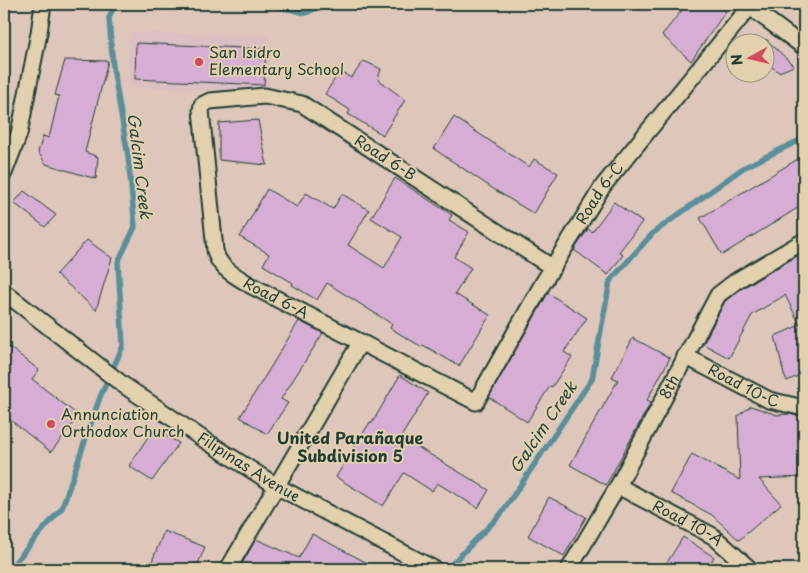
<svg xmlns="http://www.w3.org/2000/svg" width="808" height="573" font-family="'Playpen Sans',sans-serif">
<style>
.built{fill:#dcbfc2}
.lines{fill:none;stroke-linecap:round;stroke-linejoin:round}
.stream{stroke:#598f9b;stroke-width:5.5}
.building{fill:#d6aed5;stroke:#1f3d34}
.street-casing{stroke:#1f3d34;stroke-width:19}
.street{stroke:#e3d0ae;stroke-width:15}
.poi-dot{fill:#d1495b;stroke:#e3d0ae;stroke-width:2}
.labels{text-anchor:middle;stroke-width:4;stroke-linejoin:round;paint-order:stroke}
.poi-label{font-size:15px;fill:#1f3d34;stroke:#e3d0ae;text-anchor:start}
.street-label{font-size:15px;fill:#1f3d34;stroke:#e3d0ae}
.water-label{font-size:16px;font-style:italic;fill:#24443d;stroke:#e3d0ae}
.neighbourhood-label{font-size:16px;font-weight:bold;fill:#1f3d34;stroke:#e3d0ae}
</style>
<rect width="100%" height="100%" fill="#dfc6ba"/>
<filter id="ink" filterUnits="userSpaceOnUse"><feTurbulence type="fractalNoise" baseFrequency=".02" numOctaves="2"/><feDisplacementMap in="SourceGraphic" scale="10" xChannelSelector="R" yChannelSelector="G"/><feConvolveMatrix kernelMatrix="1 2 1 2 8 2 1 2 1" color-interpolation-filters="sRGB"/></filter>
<g filter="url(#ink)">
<path class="built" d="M130,32L270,36L268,92L128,87Z"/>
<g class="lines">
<path class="stream" d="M267,4L306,13L324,4
M449,567L501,514L592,379L610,281L653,233L743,168L804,138
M9,569L62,508L100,397L123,346L118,262L135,227L128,156L113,67L109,18L115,4"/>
</g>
<path class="building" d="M687,4H714L726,11L691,61L662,35Z
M766,39L794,66L779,72L766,63Z
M136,43L266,49L264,85L135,79Z
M65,60L108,61L85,152L98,157L96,179L46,164L38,152L43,136L49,138L59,96L55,95Z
M364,61L381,69L378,79L405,100L383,135L348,114L350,110L325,94L340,71L351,78Z
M454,117L529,167L534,159L558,173L534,214L495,190L434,149Z
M258,120L267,165L219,160V123Z
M804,157V204L722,255L700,218L798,159L799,160Z
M395,178L452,215L449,220L469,232L454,257L471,268L455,294L490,315L459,366L423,345L422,347L390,328L392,324L327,283L317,300L292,285L293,283L263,265L269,254L240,237L267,189L297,207L306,193L333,209L342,194L369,210L348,245L384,268L402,237L371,218Z
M24,191L56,215L45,227L14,203Z
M614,202L642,222L619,252L623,255L608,275L574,250L588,229L592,232Z
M87,240L112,258L96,310L56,274Z
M804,252V373L787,381L784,374L775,336L800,325L785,295L752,315L729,358L703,344L725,301L741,289Z
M548,293L587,318L564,352L572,357L552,387L550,386L527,422L489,397Z
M299,321L323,333L281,399L288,403L267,434L240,417Z
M633,338L670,358L647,400L651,402L606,485L570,465L618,380L612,377Z
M4,343L39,370L32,379L79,416L51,452L4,415Z
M400,375L428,393L401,437L489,490L478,508L437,483L432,491L404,473L383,506L336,477L370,422L372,423Z
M751,406L777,415L789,414L803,417L804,477L759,479L781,504L739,540L712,515L671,493L692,454L740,480L738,416Z
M153,429L179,443L152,481L129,466Z
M549,497L586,517L564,556L528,536Z
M164,531L205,547L196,569H149Z
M312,534L379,569H239L256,539L299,558Z
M683,537L714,557L707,569H663Z"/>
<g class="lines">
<g class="street-casing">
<g id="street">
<path d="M746,4L804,47"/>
<path d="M4,173L19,134L39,33L43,4"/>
<path id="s1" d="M553,268L302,104L265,96L210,101L202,105L201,110L215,250C218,268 236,276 250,285L476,402L543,283L603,186L752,4"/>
<path id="s2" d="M4,292L122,384L200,437L278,487L434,569"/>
<path id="s3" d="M685,356L769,400L804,408"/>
<path id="s4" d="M618,486L713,536L750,569"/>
<path d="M228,569L360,343"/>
<path id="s5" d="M569,569L618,486L718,295L736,281L804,241"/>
</g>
</g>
<use href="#street" class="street"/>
</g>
</g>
<g class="poi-dot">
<circle cx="199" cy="62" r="5"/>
<circle cx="51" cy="424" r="5"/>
</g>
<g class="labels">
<g class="poi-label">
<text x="209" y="58">San Isidro<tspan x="209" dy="17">Elementary School</tspan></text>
<text x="61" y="420">Annunciation<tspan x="61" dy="17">Orthodox Church</tspan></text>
</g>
<g class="street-label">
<text transform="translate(385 158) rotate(33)" y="5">Road 6-B</text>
<text dy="5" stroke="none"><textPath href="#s1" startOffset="1096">Road 6-C</textPath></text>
<text dy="5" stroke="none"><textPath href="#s1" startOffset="628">Road 6-A</textPath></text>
<text dy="5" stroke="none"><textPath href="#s3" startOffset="66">Road 10-C</textPath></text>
<text dy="5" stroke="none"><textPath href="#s5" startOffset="208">8th</textPath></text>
<text dy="5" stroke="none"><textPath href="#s2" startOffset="301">Filipinas Avenue</textPath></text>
<text dy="5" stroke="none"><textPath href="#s4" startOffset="79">Road 10-A</textPath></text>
</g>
<g class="water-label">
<text transform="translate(140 166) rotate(83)" y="6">Galcim Creek</text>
<text transform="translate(543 427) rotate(-56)" y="6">Galcim Creek</text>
</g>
<g class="neighbourhood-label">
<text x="350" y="444">United Parañaque<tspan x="350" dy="18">Subdivision 5</tspan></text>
</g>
</g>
<rect width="808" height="573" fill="none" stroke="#e3d0ae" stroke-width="20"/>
<rect x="10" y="10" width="788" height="553" fill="none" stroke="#1f3d34" stroke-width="2" filter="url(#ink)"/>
<g transform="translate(750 58) rotate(262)"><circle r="24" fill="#e3d0ae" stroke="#95957d"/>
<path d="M0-4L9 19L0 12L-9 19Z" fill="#d1495b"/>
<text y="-8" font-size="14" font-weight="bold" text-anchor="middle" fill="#1f3d34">N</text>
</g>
</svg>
